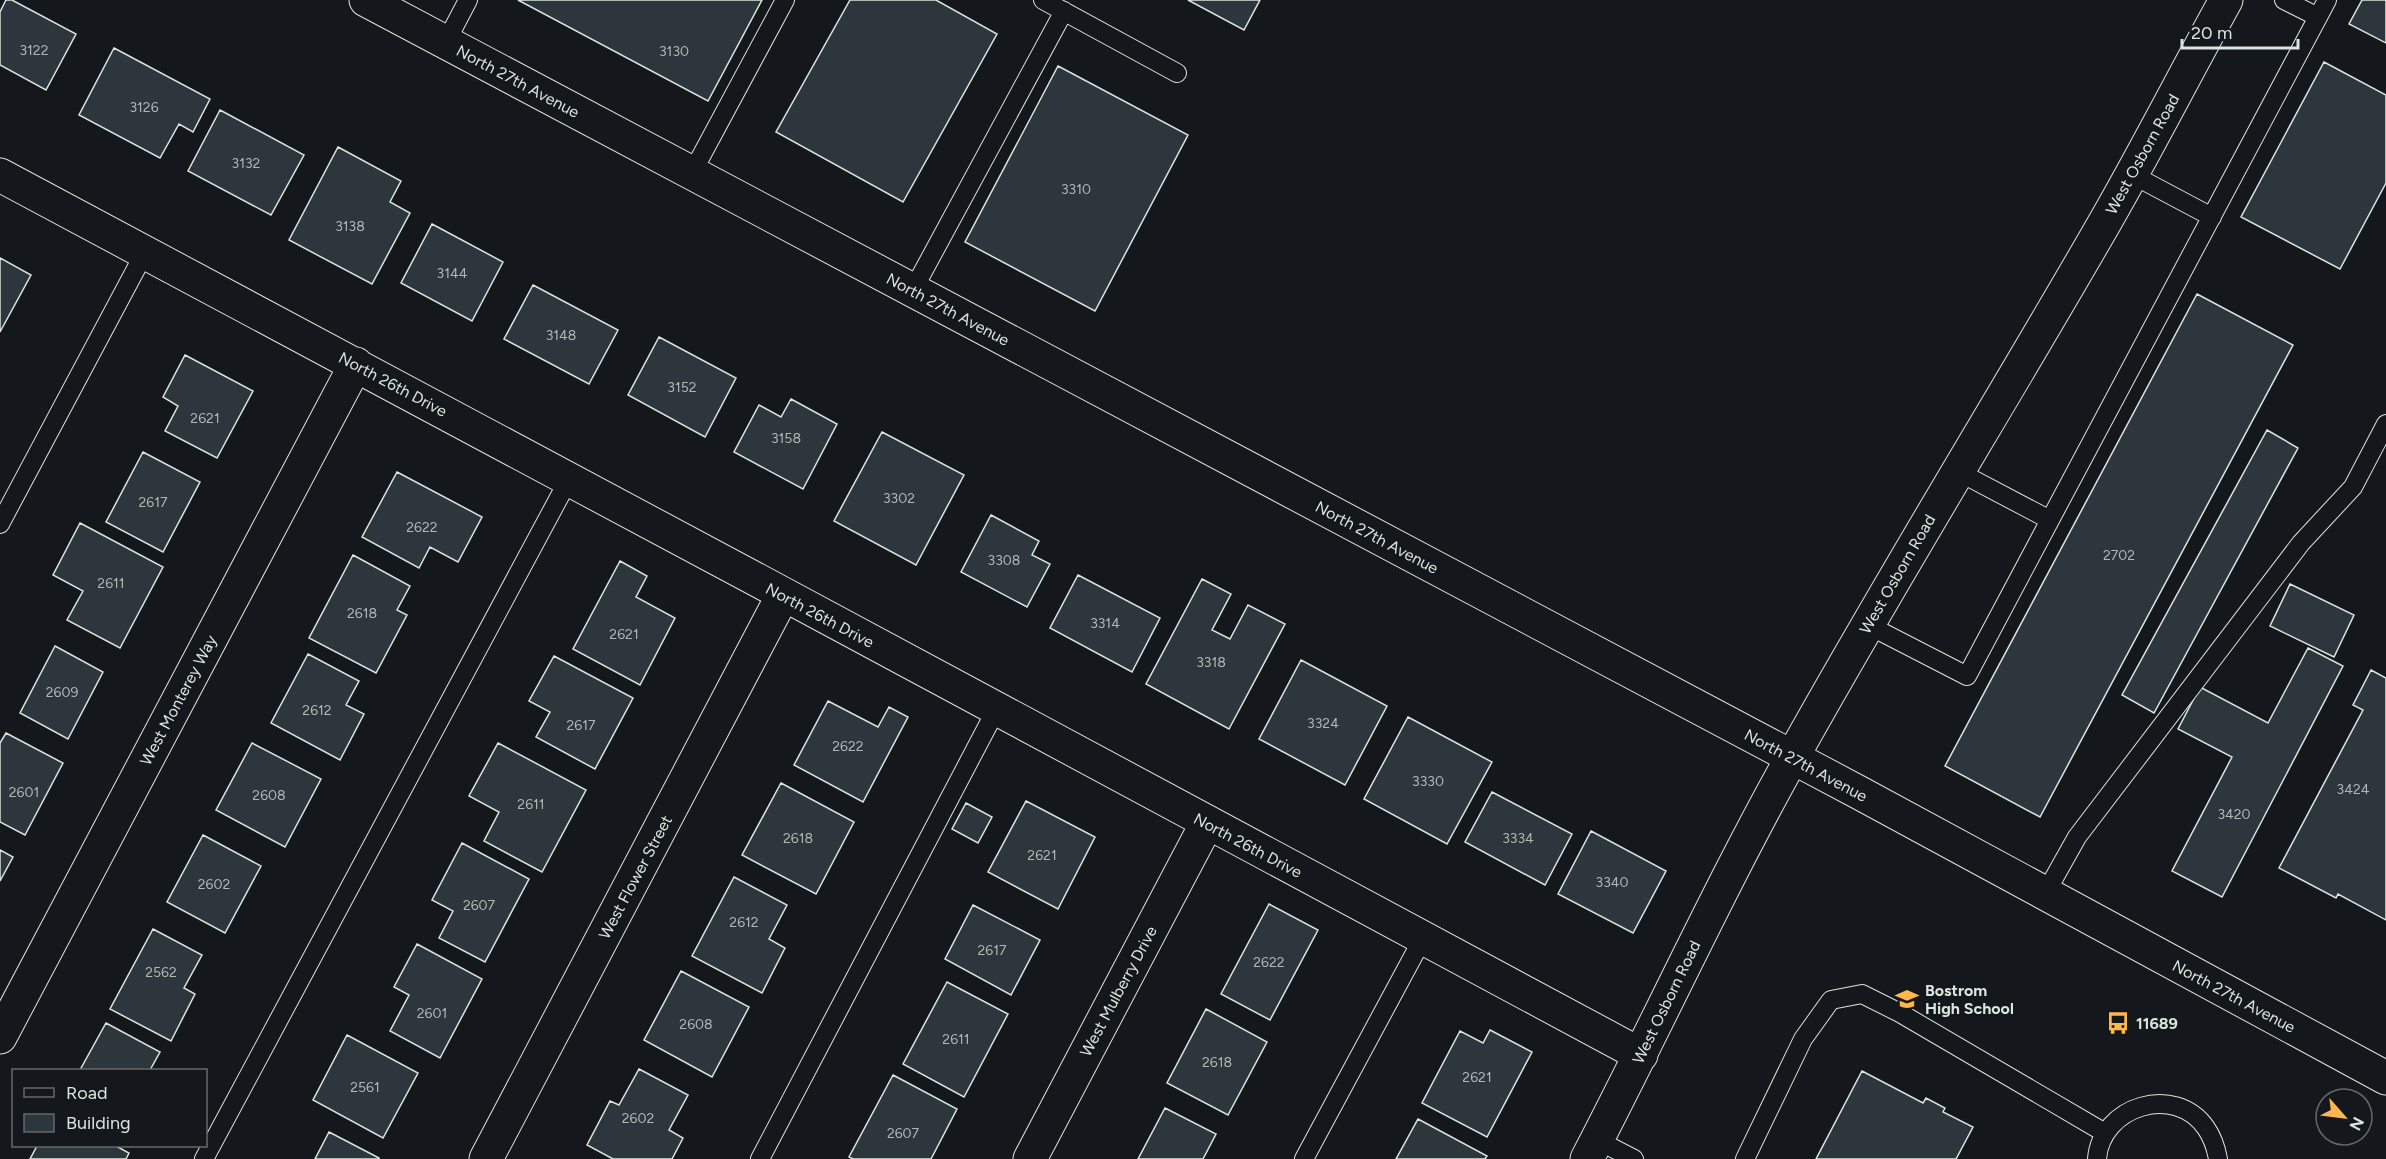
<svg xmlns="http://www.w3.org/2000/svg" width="2386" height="1159" font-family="Figtree,sans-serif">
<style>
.building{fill:#2c363c;stroke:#d8e6dc;stroke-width:1.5}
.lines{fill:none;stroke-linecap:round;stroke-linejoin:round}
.lane-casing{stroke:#d8e6dc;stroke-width:20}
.street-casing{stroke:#d8e6dc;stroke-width:35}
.secondary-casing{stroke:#d8e6dc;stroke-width:35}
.lane{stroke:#14181c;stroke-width:18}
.street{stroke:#14181c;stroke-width:33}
.secondary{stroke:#14181c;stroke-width:33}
.labels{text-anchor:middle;stroke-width:4.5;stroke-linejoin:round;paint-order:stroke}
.number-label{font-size:14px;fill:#adbab4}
.street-label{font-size:16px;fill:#d8e6dc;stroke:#14181c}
.poi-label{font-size:16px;font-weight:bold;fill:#d8e6dc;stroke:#14181c;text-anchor:start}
</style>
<rect width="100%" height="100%" fill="#14181c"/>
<path class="building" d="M6,0H12L76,34L46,90L0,65V12Z
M518,0H762L708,101Z
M850,0H936L997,34L903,202L776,132Z
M1188,0H1260L1244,30Z
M2362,0H2386V43L2349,24Z
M114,48L210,99L193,132L179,124L160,158L79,115Z
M2324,62L2386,95V183L2340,269L2241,217Z
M1058,66L1188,135L1095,311L965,242Z
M220,110L304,155L271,215L188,171Z
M338,147L401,181L390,202L410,213L372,284L289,240Z
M432,224L503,262L472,321L401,283Z
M0,258L31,275L0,332Z
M533,285L618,330L589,384L504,339Z
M2197,294L2293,345L2040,817L1945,766Z
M659,337L736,378L705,437L628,395Z
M185,355L253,391L217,458L165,431L178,406L163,397Z
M791,399L837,424L803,489L734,452L759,405L781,417Z
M2267,430L2298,448L2154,713L2122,695Z
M882,432L964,475L916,565L834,521Z
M143,452L200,482L163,552L106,522Z
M397,472L482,517L458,562L430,547L419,568L362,537Z
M991,515L1039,541L1032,555L1050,564L1027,607L961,572Z
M80,523L163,567L120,648L67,620L83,591L53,575Z
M353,555L410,586L397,610L407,615L376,673L309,638Z
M620,561L647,576L636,597L675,618L640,685L573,649Z
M1078,575L1160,618L1132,672L1050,628Z
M1202,579L1231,594L1212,630L1230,639L1248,605L1285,624L1229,729L1146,684Z
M2290,584L2354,615L2334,657L2270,626Z
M55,646L103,672L68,739L20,713Z
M2308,648L2343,666L2222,897L2172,871L2232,757L2178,729L2200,687L2268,723Z
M308,654L359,681L346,705L364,714L340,760L271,723Z
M554,656L633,698L595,769L536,737L550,712L529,701Z
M1301,660L1387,706L1345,785L1259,739Z
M2371,670L2386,678V920L2338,894L2336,898L2279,868L2363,710L2353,705Z
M828,701L878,727L889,707L908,717L863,802L794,765Z
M1408,717L1492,762L1447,844L1364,799Z
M6,733L63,763L25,835L0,822V743Z
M252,743L321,779L285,847L216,810Z
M498,743L586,790L542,872L484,841L499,812L469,796Z
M781,783L854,822L816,894L742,855Z
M1492,792L1572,834L1545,885L1465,842Z
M1026,801L1095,837L1058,909L988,872Z
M966,803L992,817L978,843L952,829Z
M1591,831L1666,871L1633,933L1558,894Z
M203,835L261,866L225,933L167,902Z
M462,843L529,879L485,962L439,938L453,911L432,900Z
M0,850L13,857L0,881Z
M734,877L787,905L769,939L785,948L762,993L692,956Z
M1269,904L1318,930L1270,1020L1221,994Z
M973,905L1040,940L1011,995L945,959Z
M153,929L202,955L184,988L195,994L171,1041L110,1009Z
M417,944L482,979L440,1058L390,1031L409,995L394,987Z
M681,971L749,1007L712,1077L644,1040Z
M947,982L1008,1014L964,1097L903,1064Z
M1206,1009L1267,1042L1228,1115L1167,1083Z
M106,1023L160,1052L150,1070H80Z
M1490,1030L1532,1052L1487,1137L1422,1103L1460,1031L1483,1043Z
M347,1035L418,1073L383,1138L313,1100Z
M639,1069L688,1095L669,1130L683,1138L672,1159H613L587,1145L610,1101L619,1105Z
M1862,1071L1923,1103L1926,1098L1945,1108L1943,1112L1973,1127L1956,1159H1816Z
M893,1075L957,1109L931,1159H853L849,1157Z
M1165,1108L1216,1134L1203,1159H1138Z
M1418,1119L1487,1156L1485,1159H1396Z
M329,1132L379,1158V1159H315Z
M37,1146H116L129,1153L126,1159H30Z"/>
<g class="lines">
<g class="lane-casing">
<path id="lane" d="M1043,0L1177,73
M2318,17L2327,0
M446,42L468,0
M692,173L785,0
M2131,174L2212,217
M913,290L1064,11
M2050,520L2318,17L2284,0
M0,524L145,252
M1868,625L1967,676L2050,520L1957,471
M2045,894L2077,837L2301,543L2353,487L2386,424
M1597,1140L1634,1159
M204,1159L569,479
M760,1159L996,710
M1304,1159L1423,938
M1745,1159L1803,1039L1831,1000L1862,994L1900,1013L2105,1133
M2097,1159C2101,1106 2175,1083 2206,1128C2213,1138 2216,1148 2218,1159"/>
</g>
<g class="street-casing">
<path id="street" d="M0,175C549,465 1093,763 1641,1055
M0,1037L356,364
M486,1159L783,595
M1030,1159L1207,823
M1587,1159C1657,1025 1719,888 1793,756C1893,576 2002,401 2105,222C2147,149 2185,74 2226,0"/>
</g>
<g class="secondary-casing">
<path id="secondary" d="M366,0L1858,792L2386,1078"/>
</g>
<use href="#lane" class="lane"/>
<use href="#street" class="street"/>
<use href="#secondary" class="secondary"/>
</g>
<defs>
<g id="school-bare" transform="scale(1.8)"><path d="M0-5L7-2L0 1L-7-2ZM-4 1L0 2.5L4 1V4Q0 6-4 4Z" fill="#ffb74d" stroke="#14181c" stroke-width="2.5" paint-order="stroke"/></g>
<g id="bus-bare" transform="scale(1.8)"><path d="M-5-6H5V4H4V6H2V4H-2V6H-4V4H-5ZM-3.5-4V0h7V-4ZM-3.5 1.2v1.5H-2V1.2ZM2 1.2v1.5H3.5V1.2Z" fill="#ffb74d" stroke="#14181c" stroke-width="2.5" paint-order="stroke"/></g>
</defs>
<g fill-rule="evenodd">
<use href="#school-bare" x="1907" y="999"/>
<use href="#bus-bare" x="2118" y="1023"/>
</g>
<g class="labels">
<g class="number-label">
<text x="34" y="55">3122</text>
<text x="674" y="56">3130</text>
<text x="144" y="112">3126</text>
<text x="246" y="168">3132</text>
<text x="1076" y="194">3310</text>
<text x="350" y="231">3138</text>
<text x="452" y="278">3144</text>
<text x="561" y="340">3148</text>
<text x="682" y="392">3152</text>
<text x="205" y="423">2621</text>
<text x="786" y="443">3158</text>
<text x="899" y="503">3302</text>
<text x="153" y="507">2617</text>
<text x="422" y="532">2622</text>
<text x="2119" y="560">2702</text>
<text x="1004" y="565">3308</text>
<text x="111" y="588">2611</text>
<text x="362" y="618">2618</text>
<text x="1105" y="628">3314</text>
<text x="624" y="639">2621</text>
<text x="1211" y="667">3318</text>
<text x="62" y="697">2609</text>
<text x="317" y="715">2612</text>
<text x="1323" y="728">3324</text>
<text x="581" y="730">2617</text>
<text x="848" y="751">2622</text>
<text x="1428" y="786">3330</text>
<text x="2353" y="794">3424</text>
<text x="24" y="797">2601</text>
<text x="269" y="800">2608</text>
<text x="531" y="809">2611</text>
<text x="2234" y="819">3420</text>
<text x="798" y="843">2618</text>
<text x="1518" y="843">3334</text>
<text x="1042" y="860">2621</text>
<text x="1612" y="887">3340</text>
<text x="214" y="889">2602</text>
<text x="479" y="910">2607</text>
<text x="744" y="927">2612</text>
<text x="992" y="955">2617</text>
<text x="1269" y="967">2622</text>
<text x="161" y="977">2562</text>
<text x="432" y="1018">2601</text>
<text x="696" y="1029">2608</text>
<text x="956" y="1044">2611</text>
<text x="1217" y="1067">2618</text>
<text x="1477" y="1082">2621</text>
<text x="365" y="1092">2561</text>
<text x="638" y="1123">2602</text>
<text x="903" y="1138">2607</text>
</g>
<g class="street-label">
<text transform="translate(518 81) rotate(28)" y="6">North 27th Avenue</text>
<text transform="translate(2142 154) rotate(-61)" y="6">West Osborn Road</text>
<text transform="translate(948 309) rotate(28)" y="6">North 27th Avenue</text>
<text transform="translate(393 384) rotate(28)" y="6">North 26th Drive</text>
<text transform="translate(1377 537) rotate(28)" y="6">North 27th Avenue</text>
<text transform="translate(1897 574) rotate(-60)" y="6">West Osborn Road</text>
<text transform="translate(820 615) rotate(28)" y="6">North 26th Drive</text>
<text transform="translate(178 700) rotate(-62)" y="6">West Monterey Way</text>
<text transform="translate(1806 765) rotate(28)" y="6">North 27th Avenue</text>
<text transform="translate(1248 845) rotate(28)" y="6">North 26th Drive</text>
<text transform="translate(635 877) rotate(-62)" y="6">West Flower Street</text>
<text transform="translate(1118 991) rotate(-62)" y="6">West Mulberry Drive</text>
<text transform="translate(2234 996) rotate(28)" y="6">North 27th Avenue</text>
<text transform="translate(1666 1002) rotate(-64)" y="6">West Osborn Road</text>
</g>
<g class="poi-label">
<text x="1925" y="996">Bostrom<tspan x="1925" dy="18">High School</tspan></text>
<text x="2136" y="1029">11689</text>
</g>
</g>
<rect x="12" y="1069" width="195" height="78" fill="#14181c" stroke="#626a69" stroke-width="1.5"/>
<rect x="24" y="1088" width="30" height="9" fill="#14181c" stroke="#626a69" stroke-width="1.5"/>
<text x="66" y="1099" font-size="18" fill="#d8e6dc">Road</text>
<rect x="24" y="1114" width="30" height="18" fill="#2c363c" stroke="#626a69" stroke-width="1.5"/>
<text x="66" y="1129" font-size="18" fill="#d8e6dc">Building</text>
<g transform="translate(2344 1117) rotate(118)"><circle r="28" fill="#14181c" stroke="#626a69" stroke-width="1.5"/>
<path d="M0-4.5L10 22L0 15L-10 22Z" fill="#ffb74d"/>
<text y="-9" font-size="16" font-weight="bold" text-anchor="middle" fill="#d8e6dc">N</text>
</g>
<path d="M2182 39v9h116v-9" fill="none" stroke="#d8e6dc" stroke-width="3"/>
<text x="2191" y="39" font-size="18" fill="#d8e6dc" stroke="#14181c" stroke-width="4.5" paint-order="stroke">20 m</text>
</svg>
